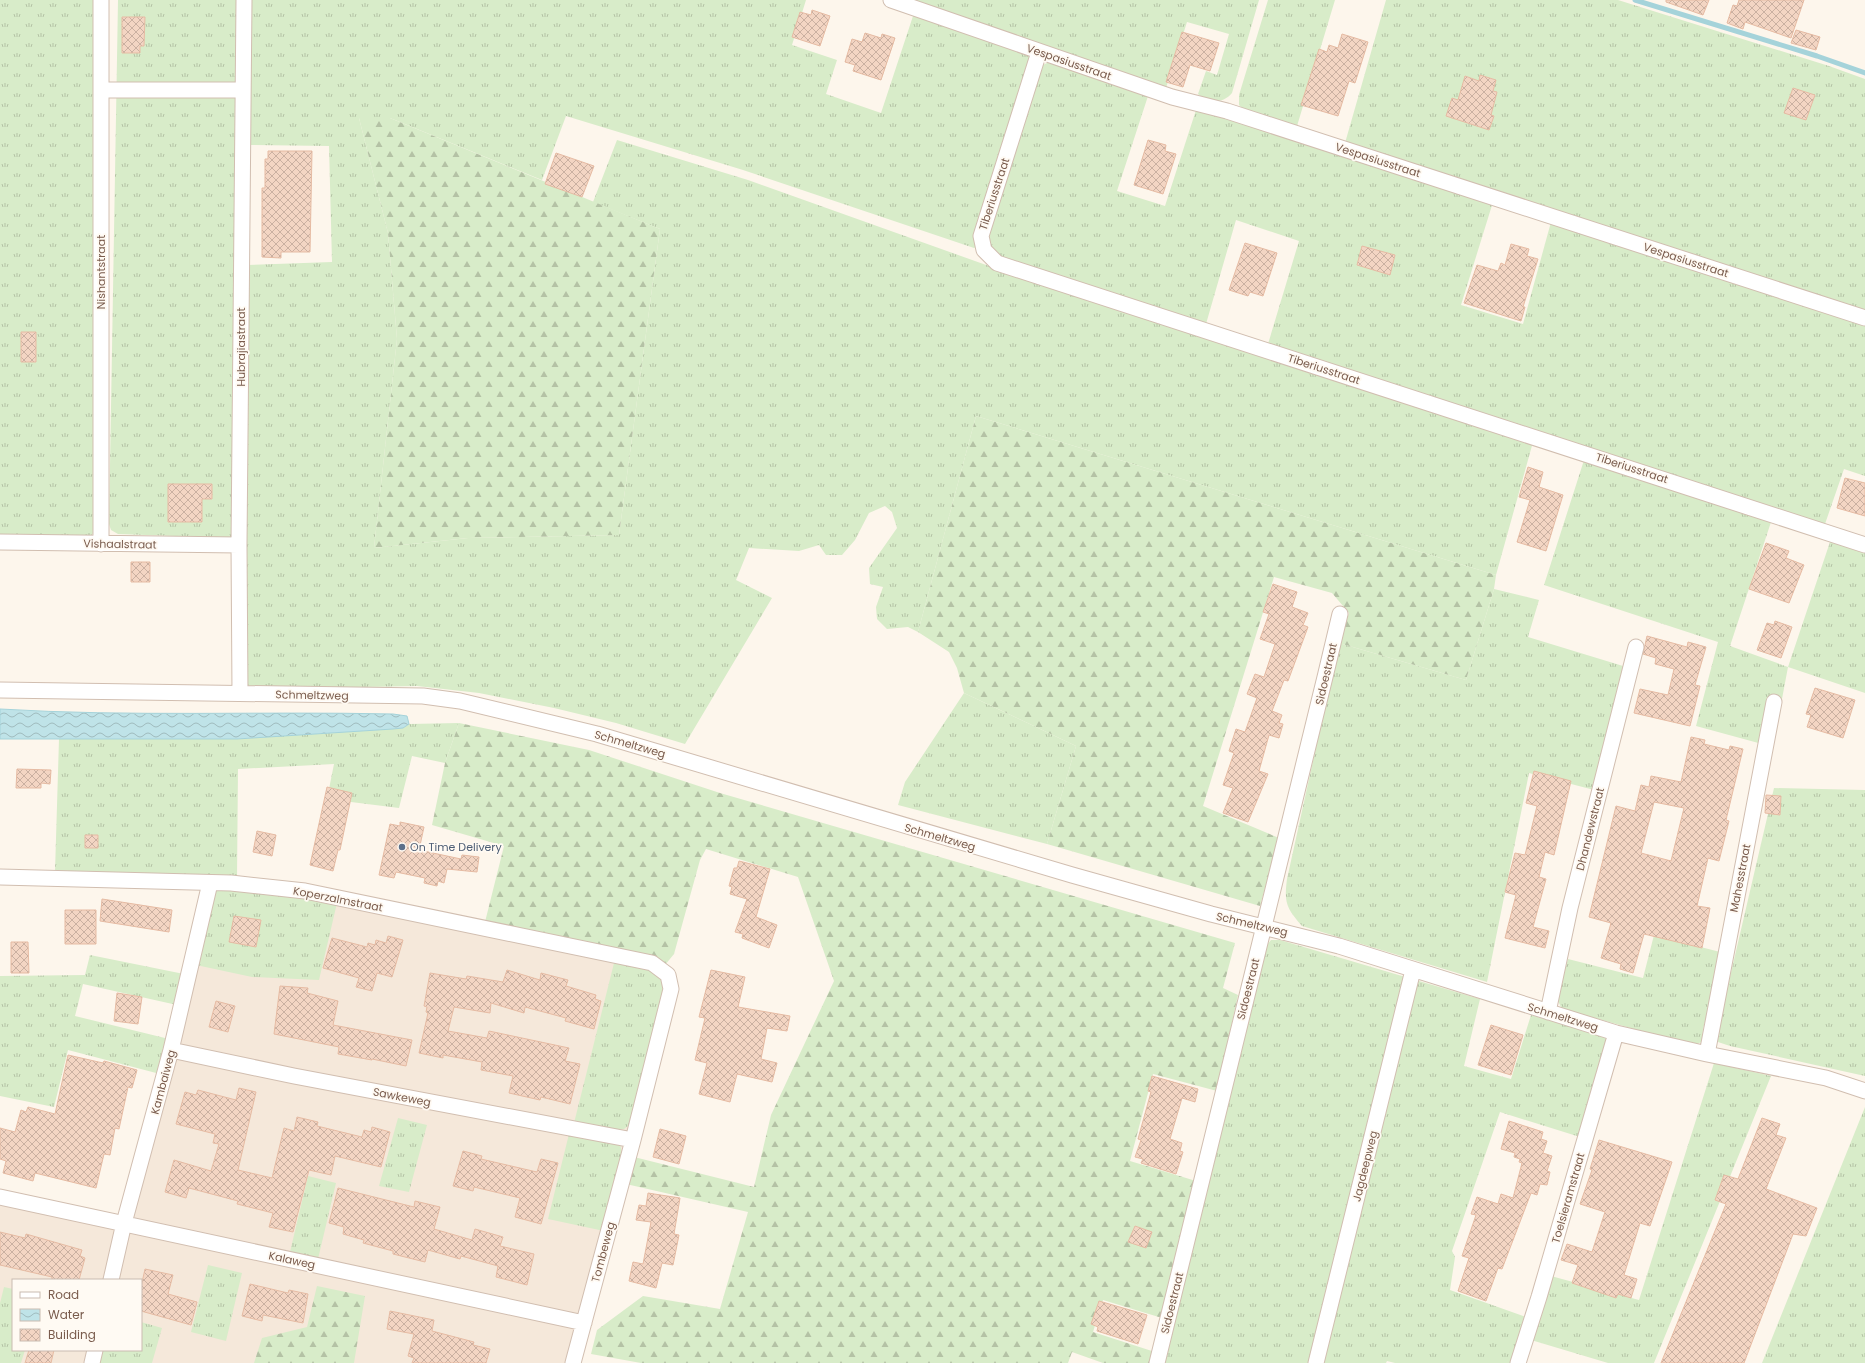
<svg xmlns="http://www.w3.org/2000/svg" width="1865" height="1363" font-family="Poppins,sans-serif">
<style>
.residential{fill:#f5e8da;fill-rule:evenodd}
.grass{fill:url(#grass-tufts)}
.forest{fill:url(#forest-firs)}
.water{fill:url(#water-waves);stroke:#a5d3da}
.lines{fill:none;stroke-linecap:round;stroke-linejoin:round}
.stream{stroke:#a5d3da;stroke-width:5}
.building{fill:url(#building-cross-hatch);stroke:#e6bba3;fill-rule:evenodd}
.minor-casing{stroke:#d1beb0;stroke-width:17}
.minor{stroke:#fff;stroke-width:15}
.service-dot{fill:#5c6f8a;stroke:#fffaf3;stroke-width:1.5}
.labels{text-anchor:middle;stroke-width:3.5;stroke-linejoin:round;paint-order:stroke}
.street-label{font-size:11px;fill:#7a5c4d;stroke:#fffaf3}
.service-label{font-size:11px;fill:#4e5e75;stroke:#fffaf3;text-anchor:start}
</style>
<defs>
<pattern id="grass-tufts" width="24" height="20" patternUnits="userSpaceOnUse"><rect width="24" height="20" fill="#d8ecc9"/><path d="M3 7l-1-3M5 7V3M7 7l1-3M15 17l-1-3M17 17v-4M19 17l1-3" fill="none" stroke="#b4c2a5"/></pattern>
<pattern id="forest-firs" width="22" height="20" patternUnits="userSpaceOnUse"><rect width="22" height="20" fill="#d8ecc9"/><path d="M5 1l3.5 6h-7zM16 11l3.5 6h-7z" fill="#b4c2a5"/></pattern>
<pattern id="water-waves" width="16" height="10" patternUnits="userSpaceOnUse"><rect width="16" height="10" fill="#bfe3e8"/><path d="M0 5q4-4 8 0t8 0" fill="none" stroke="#a0bbbe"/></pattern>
<pattern id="building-cross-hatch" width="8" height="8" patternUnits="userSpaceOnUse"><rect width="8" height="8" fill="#f3d5c3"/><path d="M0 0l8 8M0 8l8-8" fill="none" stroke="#cab0a1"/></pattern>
</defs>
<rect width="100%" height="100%" fill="#fdf6ec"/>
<path class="residential" d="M210,883L305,891L668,975L573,1363H0V1197L124,1223ZM13,1280H141V1350H13Z"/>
<path class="grass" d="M0,0H104L95,532L89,537L0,534Z
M118,0H240L234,534L231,538L118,534L111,530L109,524Z
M247,0H806L792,45L837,60L826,94L881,113L914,13L1030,55L980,245L974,248L743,170L566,116L542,180L390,118H359L388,233L397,339L374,548L468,538L619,535L660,229L593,202L617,140L748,180L1017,276L1533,442L1496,575L976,416L918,632L908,627L887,629L877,619L876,607L883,587L870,584L869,568L897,528L892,512L885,506L869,513L855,540L842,555H826L819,545L799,551L749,548L736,580L772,598L685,744L616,723L554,708L479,693L417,686L251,689L245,685L246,265L332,262L329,146L247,145Z
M911,0H1259L1232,93C1223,104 1208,104 1198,94L1206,71L1217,75L1229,34L1187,22L1166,88Z
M1268,0H1335L1297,126L1244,110L1239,105V95Z
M1386,0H1618L1829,66L1865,79V311L1345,143Z
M1051,61L1149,93L1117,191L1165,206L1197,107L1493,202L1461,305L1523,324L1551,222L1865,323V476L1844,469L1825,524L1268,344L1299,241L1236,220L1206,324L1002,260L992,252L987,233L1043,65Z
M1585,457L1772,519L1730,646L1788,667L1831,539L1865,550V693L1788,667L1773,747L1696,726L1718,642L1544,585Z
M1494,589L1539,600L1528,637L1623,666L1598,791L1529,773L1487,982L1302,926C1286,908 1284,902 1287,879L1339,643L1466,680Z
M964,693L1076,746L1047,844L898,805L905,782Z
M459,723L445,763L412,756L399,808L327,799L334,764L238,769L237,878L55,872L59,739H237L403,728L409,724Z
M1774,788L1865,790V1076L1730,1046L1718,1042L1716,1037Z
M226,889H239L337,903L319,980L252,977L196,965L215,891Z
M1654,935L1724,953L1703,1029L1702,1042L1696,1044L1685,1043L1562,1009L1557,999L1568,959L1643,978Z
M1271,940H1280L1480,999L1464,1066L1511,1079L1531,1015L1605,1037L1608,1043L1580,1137L1500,1112L1452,1251L1455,1257L1450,1290L1529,1318L1516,1363H1395L1387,1361L1386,1363H1164L1266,946Z
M90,955L184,974L177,1005L83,984L75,1016L169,1039L160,1074L68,1050L54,1107L0,1096V976L85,975Z
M615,959L655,970L662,980L666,994L632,1123L624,1129L611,1130L574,1123Z
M1714,1063L1771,1076L1654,1363H1608L1531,1340L1551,1276L1639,1300Z
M1865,1107V1363H1762Z
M398,1118L427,1125L409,1192L379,1186Z
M569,1134L620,1144L623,1158L604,1231L548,1219Z
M308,1176L336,1183L318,1259L290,1252Z
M208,1265L242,1273L226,1341L191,1332Z
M4,1287L13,1289V1350H25L21,1363H0V1303Z
M141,1322L162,1328L152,1363H96L99,1350H141Z"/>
<path class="forest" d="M359,118H390L660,229L619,535L468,538L374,548L397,339L388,233Z
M976,416L1496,575L1494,589L1466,680L1339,643L1349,613L1332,593L1274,577L1203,806L1279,838L1260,906L1047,844L1076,746L964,693L957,668L949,652L918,632Z
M459,723L589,750L720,793L1235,943L1223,988L1238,995L1217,1091L1153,1074L1130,1161L1196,1181L1162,1318L1103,1300L1093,1332L1155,1352L1153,1363H1103L1072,1352L1068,1363H641L591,1354L597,1330L643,1296L720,1309L748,1212L626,1184L634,1157L754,1187L771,1115L834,981L798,877L706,849L700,860L674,954L665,965L485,922L504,846L432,825L445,763Z
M317,1286L365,1296L354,1363H254L262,1338L307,1327Z"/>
<path class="water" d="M0,709C130,717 262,711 393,714L407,716L409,724L403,728L393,729L237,739H0Z"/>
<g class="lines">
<path class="stream" d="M1635,0L1817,56L1865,73"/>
</g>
<path class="building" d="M1666,0H1709L1703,15L1666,2Z
M1739,0H1804L1791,38L1745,22L1743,29L1727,23L1733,5L1737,6Z
M812,10L830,16L820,46L792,37L800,12L811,15Z
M122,17H145L144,46H140V53H122Z
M1796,30L1820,37L1816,50L1791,43Z
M1182,32L1219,43L1210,71L1190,65L1183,87L1166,82Z
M865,33L881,38L882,34L895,38L881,80L853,71L855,65L845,62L852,39L862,42Z
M1342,34L1368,42L1355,83L1349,81L1338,116L1301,105L1319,49L1327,52L1329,45L1338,48Z
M1480,75L1496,80L1493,91L1497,92L1491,115L1494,116L1489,130L1446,116L1452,98L1458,100L1465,76L1479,81Z
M1793,88L1815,95L1806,120L1784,113Z
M1148,140L1166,145L1165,151L1176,154L1163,194L1134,185Z
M268,151H312L310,252H281V258L262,257V188H265V159H268Z
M556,153L594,166L582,197L545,184Z
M1245,243L1277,253L1263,296L1250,292L1248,296L1229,290Z
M1511,244L1529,249L1527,256L1538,259L1523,307H1525L1521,321L1464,303L1477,265L1498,271L1501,263L1505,265Z
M1362,246L1395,255L1390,275L1357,265Z
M21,332H36V362H21Z
M1528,467L1543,472L1539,487L1563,495L1546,551L1517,542L1530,500L1519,497Z
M1845,478L1865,483V516L1837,508Z
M168,484H212V499H202V522H168Z
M1766,543L1789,551L1786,558L1804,565L1789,603L1749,589Z
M131,562H150V582H131Z
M1273,584L1297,592L1292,607L1308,613L1303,625L1308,627L1288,681L1284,680L1272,711L1282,715L1279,723L1283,724L1279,738L1269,735L1259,771L1268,774L1248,822L1223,813L1233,788L1223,785L1234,753L1229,751L1236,729L1245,732L1257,698L1247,694L1255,674L1264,677L1275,644L1260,639L1269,614L1263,612Z
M1775,621L1792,627L1781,658L1757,650L1767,623L1774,625Z
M1647,636L1687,647L1688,642L1706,647L1695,685L1700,686L1690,726L1634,713L1640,689L1668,695L1674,669L1655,664L1656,658L1643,654Z
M1815,688L1855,700L1843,738L1807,727L1811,715L1806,714Z
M1691,737L1705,740L1704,744L1729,750L1730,746L1743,749L1726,820L1729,821L1719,861L1708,858L1697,906L1710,908L1702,948L1644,934L1633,973L1620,969L1621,964L1601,958L1611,923L1589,917L1616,806L1635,811L1641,785L1649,787L1651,776L1681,782ZM1654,802L1684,808L1671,861L1641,853Z
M17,769L51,770L50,784L41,783V788H16Z
M1534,771L1571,781L1554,855L1545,852L1539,877L1546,879L1533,927L1549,931L1545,948L1505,938L1516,895L1505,892L1515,853L1525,855L1537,806L1526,803Z
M327,787L352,793L340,850H338L333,871L310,865Z
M1766,795L1781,796L1780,815L1765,813Z
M400,822L424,827L419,850L461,859L462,855L479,857L477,872L447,869L444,883L438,881L437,886L424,883L425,878L396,872L394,878L379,875L390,824L400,826Z
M257,831L276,835L272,856L253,852Z
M85,835H98V848H85Z
M739,861L770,869L756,917L777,925L769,948L742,938L743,934L735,932L747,899L730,894L732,887L729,886L734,868H737Z
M102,899L172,910L169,932L100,921Z
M65,910H96V944H65Z
M234,916L261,920L256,947L229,942Z
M388,936L403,940L392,977L377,973L372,991L356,987L359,978L323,968L332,938L367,947L368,943L375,945L376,940L386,943Z
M11,942H28L29,973H11Z
M507,970L540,980L541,973L568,980L566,986L596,995L595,999L601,1001L594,1029L565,1021L566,1018L525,1007L524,1013L491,1003L490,1013L454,1007L448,1031L487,1038L489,1031L569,1048L565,1061L580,1064L570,1104L541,1097L540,1100L509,1093L513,1076L481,1070L482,1062L443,1055V1058L419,1053L428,1013L426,1012L427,1007L424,1006L430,973L466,979L467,976L503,982Z
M711,970L745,977L738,1007L790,1016L787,1031L767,1028L761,1059L777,1063L772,1082L737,1074L730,1102L699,1094L707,1063L695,1060L705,1018L699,1017Z
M280,986L308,988L307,993L338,1001L333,1025L412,1040L406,1066L372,1059V1060L338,1054L339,1047L274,1034Z
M117,993L142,997L138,1024L114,1021Z
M216,1001L235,1006L228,1032L209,1027Z
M1491,1025L1523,1035L1511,1075L1478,1065Z
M68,1055L103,1063L104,1061L137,1070L132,1088L128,1087L119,1129L115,1128L110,1155L104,1154L96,1188L35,1173L33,1181L3,1173L6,1161L0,1159V1128L15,1132L21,1110L26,1112L28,1107L55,1114Z
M1152,1076L1198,1089L1195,1102L1182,1098L1170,1139L1182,1143L1180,1151L1183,1152L1176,1174L1141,1163L1143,1159L1135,1157L1141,1140L1138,1139L1151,1092L1148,1091Z
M239,1088L256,1092L238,1170L272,1178L284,1128L294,1131L297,1117L318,1122L317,1126L362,1137L364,1130L371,1132L372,1127L390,1132L381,1167L335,1156L331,1175L309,1170L293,1232L269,1227L273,1213L237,1204L238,1201L189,1188L186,1198L165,1192L174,1160L211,1171L219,1144L213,1143L215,1134L176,1124L185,1092L196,1095L198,1090L236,1100Z
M1762,1118L1780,1124L1776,1135L1786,1138L1766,1189L1817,1208L1806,1236L1793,1234L1744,1363H1661L1726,1204L1715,1200L1724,1175L1738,1179Z
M1509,1121L1543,1132L1541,1139L1547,1141L1543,1153L1552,1156L1547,1171L1550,1172L1547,1185L1540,1184L1537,1195L1531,1193L1502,1269L1498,1268L1486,1301L1458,1291L1469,1258L1462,1256L1476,1215L1471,1214L1477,1197L1498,1204L1501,1194L1513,1198L1522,1163L1519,1162L1520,1159L1514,1157L1515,1153L1501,1149Z
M660,1129L686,1136L679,1164L653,1157Z
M1599,1140L1672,1162L1650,1226L1640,1223L1624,1275L1637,1279L1631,1298L1618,1294L1616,1298L1572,1283L1578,1265L1561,1260L1567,1244L1592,1252L1605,1212L1580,1204L1592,1170L1590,1169Z
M463,1151L482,1156L481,1159L537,1172L541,1159L558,1163L541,1224L515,1217L520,1198L474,1187L473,1191L453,1186Z
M338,1188L414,1207L415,1201L440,1207L434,1229L472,1240L475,1229L503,1237L500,1246L534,1254L527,1285L496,1277L498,1266L461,1256L460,1259L428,1250L425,1262L393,1254V1251L363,1243L364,1240L343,1234L344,1227L329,1223Z
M648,1193L680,1198L674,1234L679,1235L673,1265L662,1263L656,1288L629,1281L633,1262L643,1264L651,1222L636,1220L639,1205L646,1206Z
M1135,1226L1152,1232L1146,1248L1128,1242Z
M0,1232L25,1238L26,1234L82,1250L80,1256L85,1258L79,1280H52V1277L0,1265Z
M145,1269L173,1275L168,1294L197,1302L191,1325L141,1311V1287Z
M250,1284L288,1293L289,1290L308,1294L303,1323L263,1315L262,1321L242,1316Z
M1099,1301L1147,1315L1138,1344L1097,1331L1098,1327L1091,1324Z
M390,1311L434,1320L432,1331L474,1342L473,1345L490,1349L486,1363H412L414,1358L408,1356L414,1334L387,1329Z
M29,1350H54L51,1363H25Z"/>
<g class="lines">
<g class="minor-casing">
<path id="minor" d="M101,0V544
M891,0L1172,97L1227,111L1865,318
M1039,52L981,236L984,250L997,263L1865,545
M101,90H243
M0,542L239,545
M0,690L423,696L460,701L597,734L1072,875L1211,914L1339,946L1616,1033L1707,1054L1826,1078L1865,1091
M240,693L239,545L244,0
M0,877L231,883L305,891L652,963L668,975L671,989L633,1140L573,1363
M1548,1012L1570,908L1636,647
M171,1050L294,1076L633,1140
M1707,1054L1774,702
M0,1197L584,1323
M111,1280L124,1223L171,1050L210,883
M92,1363L95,1350
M1157,1363C1218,1113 1281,864 1340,614
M1316,1363L1413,970
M1518,1363L1539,1297L1616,1033"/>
</g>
<use href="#minor" class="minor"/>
</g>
<circle class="service-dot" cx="402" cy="847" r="4"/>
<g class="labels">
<g class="street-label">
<text transform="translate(1069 62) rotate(19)" y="4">Vespasiusstraat</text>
<text transform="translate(1378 160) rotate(18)" y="4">Vespasiusstraat</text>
<text transform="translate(994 194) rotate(-72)" y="4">Tiberiusstraat</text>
<text transform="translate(1686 260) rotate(18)" y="4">Vespasiusstraat</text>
<text transform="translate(101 272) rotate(-90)" y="4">Nishantstraat</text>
<text transform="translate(241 347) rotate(-90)" y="4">Hubrajiastraat</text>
<text transform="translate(1324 369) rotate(18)" y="4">Tiberiusstraat</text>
<text transform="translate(1632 468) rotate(18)" y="4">Tiberiusstraat</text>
<text transform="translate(120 544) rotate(1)" y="4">Vishaalstraat</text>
<text transform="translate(1326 674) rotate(-77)" y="4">Sidoestraat</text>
<text transform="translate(312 695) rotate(1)" y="4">Schmeltzweg</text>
<text transform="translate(630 744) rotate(16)" y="4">Schmeltzweg</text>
<text transform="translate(1590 829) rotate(-76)" y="4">Dhandewstraat</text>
<text transform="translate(940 837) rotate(16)" y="4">Schmeltzweg</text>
<text transform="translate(1740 878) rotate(-79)" y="4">Mahesstraat</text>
<text transform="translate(338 899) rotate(11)" y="4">Koperzalmstraat</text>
<text transform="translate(1252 924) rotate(13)" y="4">Schmeltzweg</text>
<text transform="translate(1248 989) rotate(-76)" y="4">Sidoestraat</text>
<text transform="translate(1563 1017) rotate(17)" y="4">Schmeltzweg</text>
<text transform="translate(163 1082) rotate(-75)" y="4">Kambaiweg</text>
<text transform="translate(402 1097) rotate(11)" y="4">Sawkeweg</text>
<text transform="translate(1365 1166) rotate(-76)" y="4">Jagdeepweg</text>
<text transform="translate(1568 1198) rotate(-74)" y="4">Toelsieramstraat</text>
<text transform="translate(603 1252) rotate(-75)" y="4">Tombeweg</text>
<text transform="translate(292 1260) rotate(12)" y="4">Kalaweg</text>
<text transform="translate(1172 1303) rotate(-76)" y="4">Sidoestraat</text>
</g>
<g class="service-label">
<text x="410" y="851">On Time Delivery</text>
</g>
</g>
<rect x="12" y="1279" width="130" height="72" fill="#fffaf3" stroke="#cabbb1"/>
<rect x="20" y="1292" width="20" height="6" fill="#ffffff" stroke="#cabbb1"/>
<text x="48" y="1299" font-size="12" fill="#7a5c4d">Road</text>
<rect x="20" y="1309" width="20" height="12" fill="url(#water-waves)" stroke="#cabbb1"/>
<text x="48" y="1319" font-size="12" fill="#7a5c4d">Water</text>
<rect x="20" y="1329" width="20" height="12" fill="url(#building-cross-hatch)" stroke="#cabbb1"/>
<text x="48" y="1339" font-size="12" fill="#7a5c4d">Building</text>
</svg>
